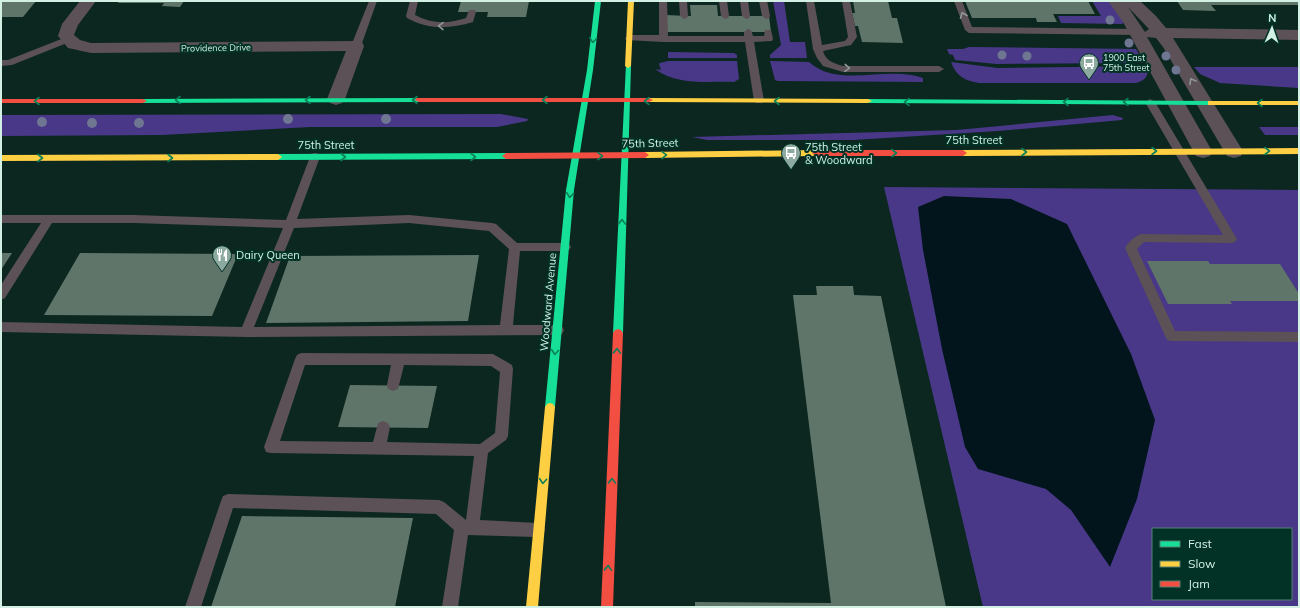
<svg xmlns="http://www.w3.org/2000/svg" width="1300" height="608" font-family="Mulish,sans-serif">
<style>
.green{fill:#493888;fill-rule:evenodd}
.water{fill:#02151c}
.building{fill:#60756a}
.lines{fill:none;stroke-linecap:round;stroke-linejoin:round}
.lane{fill:#5b5156;fill-rule:evenodd}
.street{fill:#5b5156;fill-rule:evenodd}
.fast{fill:#16e098;fill-rule:evenodd}
.slow{fill:#ffcf43;fill-rule:evenodd}
.jam{fill:#f24e42;fill-rule:evenodd}
.tree{fill:#6e7691}
.oneway{stroke:#919996}
.oneway2{stroke:#0a8059}
.labels{text-anchor:middle;stroke-width:4;stroke-linejoin:round;paint-order:stroke}
.far-street-label{font-size:9px;fill:#d3f0e5;stroke:#013225}
.far-poi-label{font-size:9px;fill:#d3f0e5;stroke:#013225;text-anchor:start}
.street-label{font-size:11px;fill:#d3f0e5;stroke:#013225}
.poi-label{font-size:11px;fill:#d3f0e5;stroke:#013225;text-anchor:start}
</style>
<rect width="100%" height="100%" fill="#0c2720"/>
<path class="green" d="M773,1H784L790,42H805L807,58H770V55L781,45Z
M1092,1H1112L1126,21L1122,24L1061,23L1058,16H1101Z
M969,47L1136,49L1144,63L997,64L955,60L953,55L949,54L947,49H963Z
M668,52L734,53L737,55V58H668Z
M668,61H737L739,79L734,82C707,81 678,86 655,69L661,70L659,64L660,63Z
M770,61L809,62C839,89 888,65 923,78V82L778,81L775,80Z
M951,62L997,68L1146,66C1150,76 1145,80 1136,83H979C965,81 956,76 951,62Z
M1194,67H1299V88L1220,83L1200,74Z
M501,114L528,119L527,121L497,127H310L162,135L1,136V115Z
M1113,115L1123,118L1122,120L998,131L853,140H707L692,137L957,130Z
M1259,127H1299V135H1265Z
M884,187L1299,190V607H983ZM1153,529H1291V599H1153Z"/>
<path class="water" d="M944,196L1011,199L1067,224L1131,354L1155,420L1137,499L1110,567L1071,510L1046,489L978,469L965,447L942,349L923,250L918,207Z"/>
<path class="building" d="M1,1H36L23,17H1Z
M119,1H184L180,7L162,6L164,3H118Z
M461,1H529L526,17H487L488,12H458Z
M853,1H888L892,18H897L903,43L862,42L858,26H855L852,13H855Z
M965,1H1088L1095,14H1053L1057,22H1037L1036,18H972Z
M1177,1H1299V5H1211L1216,11L1183,10Z
M690,5H717L718,16H769L771,32H664V15L691,16Z
M1,253H12L1,270Z
M80,253L238,254L212,316L44,315Z
M479,255L468,321L266,323L290,256Z
M1147,261H1208L1210,264H1280L1299,294V301H1230L1232,304H1168Z
M816,286H853L854,295L881,296L946,607H695V602L831,603L793,295H817Z
M350,385L437,386L428,428L338,427Z
M242,516L413,518L395,607H211Z"/>
<g class="lines">
<path class="lane" d="M369,1H377L361,46L359,48H353L351,46Z
M410,1H418L415,15C432,24 448,24 466,18L469,10H475L476,12L473,22C449,29 429,30 407,18L406,16Z
M659,1H667L668,36H744V32L748,29L751,30L753,36H764L765,30H771L773,39L772,41L754,42L764,101L762,103H756L754,101L745,42H664L626,40L625,38L629,35H659Z
M679,1H687L688,16L687,18L684,19L680,16Z
M719,1H727L729,16L728,18L725,19L721,16Z
M740,1H748L750,16L749,18L746,19L742,16Z
M759,1H767L770,16L769,18L766,19L762,16Z
M806,1H814L822,45L845,41L848,37L842,1H850L857,37L851,45L823,51C826,61 833,63 843,66H939L944,69L939,72H843L823,66L817,58L813,49Z
M954,1H962L972,27L1136,29L1140,32L1136,35L969,33L965,30Z
M69,36L72,37L73,39L72,41L12,65L1,66V60H8Z
M1150,99L1155,102L1237,239L1235,242L1231,243L1144,242L1137,249L1175,331L1299,332V342L1171,341L1167,340L1125,248C1128,242 1135,236 1141,234L1223,235L1145,102Z
M315,153L319,154L320,157L297,219L409,215L492,223L496,224L517,243H565L569,244L571,247L569,250L565,251H520L513,325H558L562,326L564,330L562,334L558,335L246,337L1,332V322L242,327L283,228L134,223H52L5,298L1,300V285L41,223H1V215H134L286,220L310,157L311,154ZM409,223L489,231L509,249L500,325L254,327L294,228Z
M301,353L493,354L512,365L513,369L508,436L506,440L488,453L480,520L538,523L543,525L545,530L543,535L538,537L468,535L458,607H442L454,530L436,514L233,508L201,607H185L221,501L223,496L228,494L439,500L444,502L466,520L474,456L271,453L266,452L264,447L295,359L297,355ZM305,365H391L387,385L388,389L393,391L398,389L404,365L491,366L500,372L495,433L480,444L387,442L390,427L388,423L383,421L378,423L373,442L280,441Z"/>
<path class="street" d="M80,1H96L78,25L74,35L80,40L91,43L356,41L362,42L364,46L345,99L342,103L336,105L330,103L327,99L346,51L91,53L68,48L58,36L62,24Z
M1108,1H1140L1156,16L1166,28L1299,30V40L1173,38L1243,151L1241,156L1234,158L1227,156L1163,47L1156,38L1147,37L1212,151L1210,156L1203,158L1196,156L1123,22ZM1128,7L1149,29L1145,32Z"/>
<path class="fast" d="M595,1H601L593,70L574,190L555,407L553,410L550,411L547,410L545,407L566,190L587,70Z
M626,64H630L631,66L623,333L621,336L618,337L615,336L613,333Z
M419,98L423,100L422,102L143,103L139,101L143,99Z
M865,99L1211,101L1215,103L1211,105L868,103H865Z
M506,153L510,156L506,159L278,160L274,157L278,154Z"/>
<path class="slow" d="M628,1H634L631,66L628,68L625,66Z
M646,98L868,99L872,101L868,103L649,102L645,100Z
M1208,101H1299V105H1208Z
M1299,148V154L963,156L959,153L963,150Z
M816,150L820,153L816,156L645,158L641,155L645,152Z
M278,154L282,157L278,160L1,161V155Z
M550,403L553,404L555,407L538,607H526L545,407L547,404Z"/>
<path class="jam" d="M416,98H649L653,100L649,102H419L415,100Z
M1,99H143L147,101L143,103H1Z
M816,150H963L967,153L963,156H816L812,153Z
M645,152L649,155L645,158L506,159L502,156L506,153Z
M618,329L621,330L623,333L613,607H601L613,333L615,330Z"/>
</g>
<g class="tree">
<circle cx="1110" cy="20" r="4.5"/>
<circle cx="1129" cy="43" r="4.5"/>
<circle cx="1002" cy="55" r="4.5"/>
<circle cx="1027" cy="56" r="4.5"/>
<circle cx="1166" cy="56" r="4.5"/>
<circle cx="1111" cy="57" r="4.5"/>
<circle cx="1176" cy="70" r="4.5"/>
<circle cx="288" cy="119" r="5"/>
<circle cx="386" cy="119" r="5"/>
<circle cx="42" cy="122" r="5"/>
<circle cx="92" cy="123" r="5"/>
<circle cx="139" cy="123" r="5"/>
</g>
<defs><path id="oneway-chevron" d="M-2-3.5L2.5 0L-2 3.5" fill="none" stroke-width="1.6" stroke-linecap="round" stroke-linejoin="round"/></defs>
<g class="oneway">
<use href="#oneway-chevron" transform="translate(963 15) rotate(-112)"/>
<use href="#oneway-chevron" transform="translate(441 26) rotate(-179)"/>
<use href="#oneway-chevron" transform="translate(847 68) rotate(3)"/>
<use href="#oneway-chevron" transform="translate(1192 81) rotate(-121)"/>
</g>
<g class="oneway2">
<use href="#oneway-chevron" transform="translate(593 40) rotate(97)"/>
<use href="#oneway-chevron" transform="translate(178 100) rotate(180)"/>
<use href="#oneway-chevron" transform="translate(308 100) rotate(180)"/>
<use href="#oneway-chevron" transform="translate(415 100) rotate(-180)"/>
<use href="#oneway-chevron" transform="translate(545 100) rotate(-180)"/>
<use href="#oneway-chevron" transform="translate(37 101) rotate(180)"/>
<use href="#oneway-chevron" transform="translate(647 101) rotate(-180)"/>
<use href="#oneway-chevron" transform="translate(777 101) rotate(-180)"/>
<use href="#oneway-chevron" transform="translate(907 102) rotate(-180)"/>
<use href="#oneway-chevron" transform="translate(1066 102) rotate(-180)"/>
<use href="#oneway-chevron" transform="translate(1126 102) rotate(180)"/>
<use href="#oneway-chevron" transform="translate(1260 103) rotate(-180)"/>
<use href="#oneway-chevron" transform="translate(1154 151)"/>
<use href="#oneway-chevron" transform="translate(1267 151)"/>
<use href="#oneway-chevron" transform="translate(1024 152)"/>
<use href="#oneway-chevron" transform="translate(894 153)"/>
<use href="#oneway-chevron" transform="translate(664 155) rotate(-1)"/>
<use href="#oneway-chevron" transform="translate(600 156) rotate(-1)"/>
<use href="#oneway-chevron" transform="translate(343 157)"/>
<use href="#oneway-chevron" transform="translate(473 157)"/>
<use href="#oneway-chevron" transform="translate(40 158)"/>
<use href="#oneway-chevron" transform="translate(170 158)"/>
<use href="#oneway-chevron" transform="translate(570 195) rotate(96)"/>
<use href="#oneway-chevron" transform="translate(622 222) rotate(-88)"/>
<use href="#oneway-chevron" transform="translate(617 351) rotate(-88)"/>
<use href="#oneway-chevron" transform="translate(555 352) rotate(95)"/>
<use href="#oneway-chevron" transform="translate(543 481) rotate(95)"/>
<use href="#oneway-chevron" transform="translate(612 481) rotate(-88)"/>
<use href="#oneway-chevron" transform="translate(608 568) rotate(-88)"/>
</g>
<defs>
<g id="bus-pin" transform="scale(1)"><path d="M0 17L-7.5 6A9.5 9.5 0 1 1 7.5 6Z" fill="#8daaa0" stroke="#013225"/><path d="M-5-6H5V4H4V6H2V4H-2V6H-4V4H-5ZM-3.5-4V0h7V-4ZM-3.5 1.2v1.5H-2V1.2ZM2 1.2v1.5H3.5V1.2Z" fill="#fff"/></g>
<g id="restaurant-pin" transform="scale(1)"><path d="M0 17L-7.5 6A9.5 9.5 0 1 1 7.5 6Z" fill="#8daaa0" stroke="#013225"/><path d="M-5-6h1v4h1v-4h1v4h1v-4h1v5L-1.5 .5V6h-2V.5L-5-1ZM5-6V6H3V1.5H1.5Q1.5-4 5-6Z" fill="#fff"/></g>
</defs>
<g fill-rule="evenodd">
<use href="#bus-pin" x="1089" y="63"/>
<use href="#bus-pin" x="791" y="153"/>
<use href="#restaurant-pin" x="222" y="255"/>
</g>
<g class="labels">
<g class="far-street-label">
<text transform="translate(216 48) rotate(-1)" y="3">Providence Drive</text>
</g>
<g class="far-poi-label">
<text x="1103" y="61">1900 East<tspan x="1103" dy="10">75th Street</tspan></text>
</g>
<g class="street-label">
<text x="974" y="144">75th Street</text>
<text transform="translate(650 143) rotate(-1)" y="4">75th Street</text>
<text x="326" y="149">75th Street</text>
<text transform="translate(548 302) rotate(-85)" y="4">Woodward Avenue</text>
</g>
<g class="poi-label">
<text x="805" y="151">75th Street<tspan x="805" dy="13">&amp; Woodward</tspan></text>
<text x="236" y="259">Dairy Queen</text>
</g>
</g>
<rect width="1300" height="608" fill="none" stroke="#d3f0e5" stroke-width="4"/>
<rect x="1152" y="528" width="140" height="72" fill="#013225" stroke="#557e72"/>
<rect x="1160" y="541" width="20" height="6" fill="#16e098" stroke="#557e72"/>
<text x="1188" y="548" font-size="12" fill="#d3f0e5">Fast</text>
<rect x="1160" y="561" width="20" height="6" fill="#ffcf43" stroke="#557e72"/>
<text x="1188" y="568" font-size="12" fill="#d3f0e5">Slow</text>
<rect x="1160" y="581" width="20" height="6" fill="#f24e42" stroke="#557e72"/>
<text x="1188" y="588" font-size="12" fill="#d3f0e5">Jam</text>
<g transform="translate(1272 28) rotate(2)" stroke="#013225" stroke-width="3" paint-order="stroke">
<path d="M0-3L7 15L0 10L-7 15Z" fill="#d3f0e5"/>
<text y="-6" font-size="11" font-weight="bold" text-anchor="middle" fill="#d3f0e5">N</text>
</g>
</svg>
